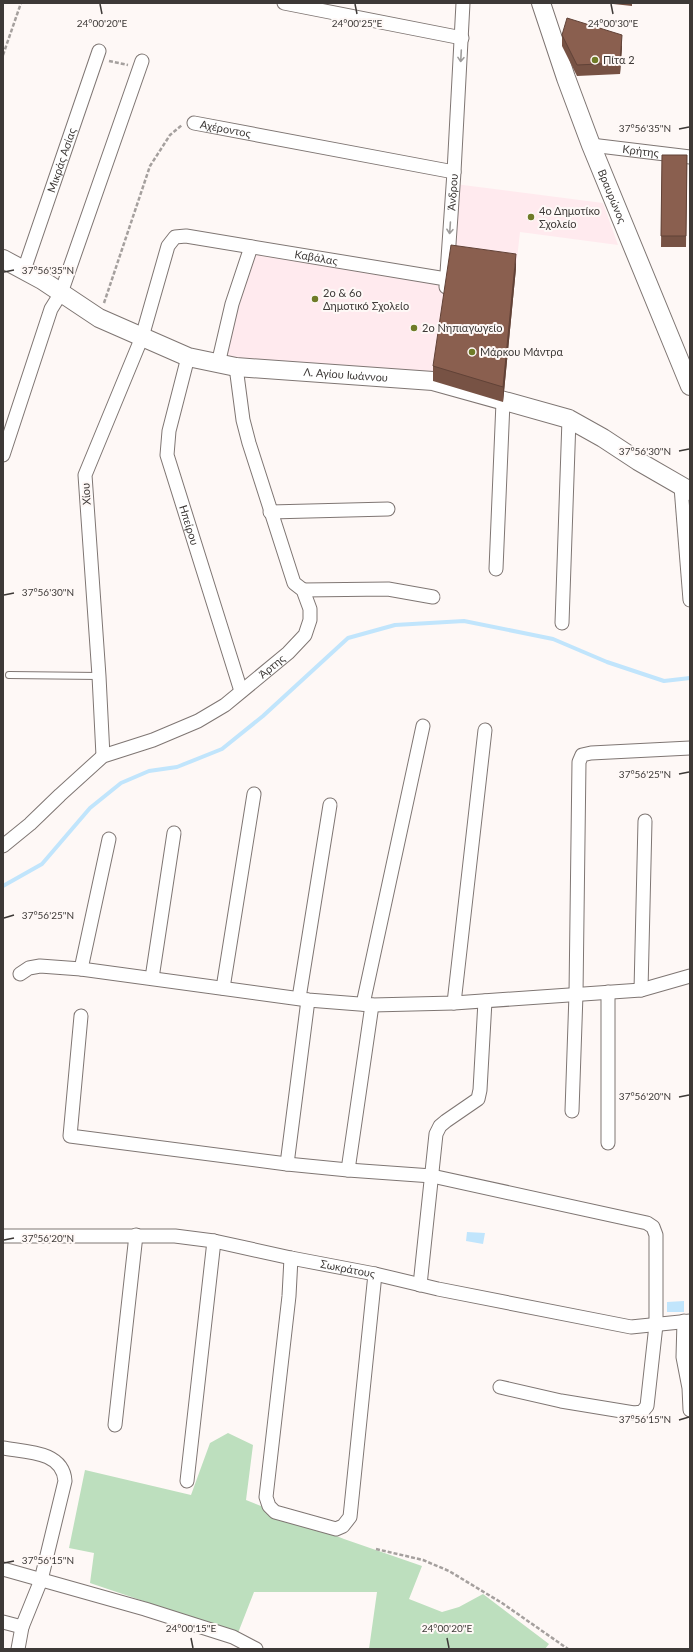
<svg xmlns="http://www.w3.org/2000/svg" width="693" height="1652" font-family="Lato,sans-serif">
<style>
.education{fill:#ffeaee}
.green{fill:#bddfbe}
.water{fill:#c1e5fc}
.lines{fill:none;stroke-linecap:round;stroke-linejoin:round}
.stream{stroke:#c1e5fc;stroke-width:4}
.lane-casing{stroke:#7f7673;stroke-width:8}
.street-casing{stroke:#7f7673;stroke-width:15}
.secondary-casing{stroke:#7f7673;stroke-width:20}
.path{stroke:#a5a09e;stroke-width:2.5;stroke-dasharray:4 2;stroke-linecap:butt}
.lane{stroke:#fff;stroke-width:6}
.street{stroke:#fff;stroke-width:13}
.secondary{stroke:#fff;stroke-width:18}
.wall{fill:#775244}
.shaded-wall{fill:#614237}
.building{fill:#8a5f4f;stroke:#614237}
.oneway{stroke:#9e9c9b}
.ticks{fill:none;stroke:#3d3937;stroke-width:1.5}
.poi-dot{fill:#6f7b27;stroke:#fef8f6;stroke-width:1.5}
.labels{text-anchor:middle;stroke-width:4;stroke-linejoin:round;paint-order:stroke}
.poi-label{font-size:11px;fill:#3d3937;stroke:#fef8f6;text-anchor:start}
.street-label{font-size:11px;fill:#3d3937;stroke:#fef8f6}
.ticks-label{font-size:10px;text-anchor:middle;fill:#3d3937;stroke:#fef8f6;stroke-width:4;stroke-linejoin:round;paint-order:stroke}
</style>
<rect width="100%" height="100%" fill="#fef8f6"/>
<path class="education" d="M455,184L603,203L618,245L520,232L516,268L451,259Z
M251,247L446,279L433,381L218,364Z"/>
<path class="green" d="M228,1433L253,1445L246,1500L344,1539L422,1566L409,1599L442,1612L459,1607L483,1594L549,1644L545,1649H369L377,1592H254L238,1633L90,1583L94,1553L69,1548L85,1470L191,1495L210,1443Z"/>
<path class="water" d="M467,1232L485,1233L483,1244L466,1241Z
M684,1301V1312H667V1302Z"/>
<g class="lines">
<path class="stream" d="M3,886L42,864L90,808L121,783L149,771L177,767L222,749L263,716L348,638L395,625L464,621L553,639L607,662L664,681L690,678"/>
<g class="lane-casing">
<path id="lane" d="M9,675L99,676"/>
</g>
<g class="street-casing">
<g id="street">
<path d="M284,3L462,38"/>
<path id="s1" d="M194,123L454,172"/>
<path id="s2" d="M591,145L690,157"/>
<path id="s3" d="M24,270L99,51"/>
<path id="s4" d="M446,287L454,172L463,3"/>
<path id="s5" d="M188,357L169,431L167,455L241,691"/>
<path d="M218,364L232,304L251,247"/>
<path d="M3,455L51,309L61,293L142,61"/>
<path d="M681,487L690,600"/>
<path d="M270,512L388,509"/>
<path d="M496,569L503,402"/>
<path d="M303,590L388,589L433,597"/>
<path d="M562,623L569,419"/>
<path id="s6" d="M103,756L99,676L85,475L142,337L168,246L175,237L186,236L446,279"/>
<path id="s7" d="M3,846L30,824L60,795L103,756L153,740L198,721L225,705L288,653L305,635L310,620V609L303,590L294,583L249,443L243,420L236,367"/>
<path d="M81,969L109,839"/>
<path d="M20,974L29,968L40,966L81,969L308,1000L372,1005L454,1003L641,990L690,976"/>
<path d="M152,978L174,833"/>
<path d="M223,988L254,794"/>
<path d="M641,990L645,821"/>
<path d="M608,992V1143"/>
<path d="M299,998L330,805"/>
<path d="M454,1003L485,730"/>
<path d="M363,1004L423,726"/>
<path d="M81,1016L70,1136L287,1164L348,1170L432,1176L647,1223L653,1227L656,1235V1325L647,1406L642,1412L634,1413L561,1401L500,1387"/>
<path d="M572,1111L576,994L579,762L582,755L591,753L690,748"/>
<path d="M287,1164L308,1000"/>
<path d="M348,1170L372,1005"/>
<path id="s8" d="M3,1236H175L214,1241L291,1258L375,1274L438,1289L631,1327L690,1321"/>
<path d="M291,1258L289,1296L266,1497L269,1506L275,1512L336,1529L343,1526L350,1517L375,1274"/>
<path d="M420,1285L436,1134L440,1126L446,1121L478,1099L480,1090L485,1001"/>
<path d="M684,1321L683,1357L689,1388L690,1410"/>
<path d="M115,1425L136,1235"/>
<path d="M3,1448C26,1452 63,1451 65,1481L41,1580L22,1627L18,1649"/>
<path d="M187,1481L214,1241"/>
<path d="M3,1569L145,1609L233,1637L256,1649"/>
<path d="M3,1622L22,1627"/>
</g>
</g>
<g class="secondary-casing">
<g id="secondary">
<path id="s9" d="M541,3L566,78L591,145L690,386"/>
<path id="s10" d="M3,259L42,280L99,318L188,357L236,367L433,381L569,419L603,438L638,461L690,491"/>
</g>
</g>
<path class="path" d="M3,55L21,3
M109,61L128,65
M104,303L150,166L170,135L182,125
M376,1549L423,1560L449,1571L502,1603L568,1649"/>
<use href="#lane" class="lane"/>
<use href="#street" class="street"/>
<use href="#secondary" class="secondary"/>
</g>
<path class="wall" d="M604,3H632V6Z
M562,35L622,46L620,74L577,76L562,46Z
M662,155H687L686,247H661Z
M516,268L503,402L433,381V366Z"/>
<path class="shaded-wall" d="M622,35V46L620,74V63Z
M516,254V268L503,402V387Z"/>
<path class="building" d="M567,18L622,35L620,63L577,65L562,35Z
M662,155H687L686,236H661Z
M451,245L516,254L503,387L433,366Z"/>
<defs><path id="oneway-shaft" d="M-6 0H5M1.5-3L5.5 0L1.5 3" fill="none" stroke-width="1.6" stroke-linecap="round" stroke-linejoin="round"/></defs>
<g class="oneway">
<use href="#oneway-shaft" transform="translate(461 56) rotate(93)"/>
<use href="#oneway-shaft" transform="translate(450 228) rotate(94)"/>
</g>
<path class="ticks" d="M100,4L102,14M355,4L357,14M611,4L613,14M679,129L689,127M4,272L14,270M679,451L689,449M4,595L14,593M679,774L689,772M4,918L14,915M679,1097L689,1095M4,1240L14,1238M679,1420L689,1417M4,1563L14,1561M191,1638L193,1648M447,1638L449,1648"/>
<g class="poi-dot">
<circle cx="595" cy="60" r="4"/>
<circle cx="531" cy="217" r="4"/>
<circle cx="315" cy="299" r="4"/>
<circle cx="414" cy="328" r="4"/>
<circle cx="472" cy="352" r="4"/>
</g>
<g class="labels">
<g class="poi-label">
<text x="603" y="64">Πίτα 2</text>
<text x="539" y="215">4ο Δημοτίκο<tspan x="539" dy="13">Σχολείο</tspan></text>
<text x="323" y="297">2ο &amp; 6ο<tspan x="323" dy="13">Δημοτικό Σχολείο</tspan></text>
<text x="422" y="332">2ο Νηπιαγωγείο</text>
<text x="480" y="356">Μάρκου Μάντρα</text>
</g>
<g class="street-label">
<text dy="4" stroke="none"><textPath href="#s1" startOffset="32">Αχέροντος</textPath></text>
<text dy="4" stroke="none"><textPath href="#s2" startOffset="50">Κρήτης</textPath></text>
<text dy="4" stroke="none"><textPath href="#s3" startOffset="116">Μικράς Ασίας</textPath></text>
<text dy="4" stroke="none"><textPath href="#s4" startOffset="95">Άνδρου</textPath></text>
<text dy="4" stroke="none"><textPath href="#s9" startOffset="206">Βραυρώνος</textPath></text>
<text dy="4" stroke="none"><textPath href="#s6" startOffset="680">Καβάλας</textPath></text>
<text dy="4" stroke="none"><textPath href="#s10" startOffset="369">Λ. Αγίου Ιωάννου</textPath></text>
<text transform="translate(86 494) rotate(-94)" y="4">Χίου</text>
<text dy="4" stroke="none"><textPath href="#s5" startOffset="174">Ηπείρου</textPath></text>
<text dy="4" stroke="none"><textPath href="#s7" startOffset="328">Άρτης</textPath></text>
<text dy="4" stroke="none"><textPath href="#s8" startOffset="348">Σωκράτους</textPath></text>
</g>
</g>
<g class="ticks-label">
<text x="102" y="27">24°00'20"E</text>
<text x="357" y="27">24°00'25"E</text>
<text x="613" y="27">24°00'30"E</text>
<text x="645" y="132">37°56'35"N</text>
<text x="48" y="274">37°56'35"N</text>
<text x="645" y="455">37°56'30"N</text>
<text x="48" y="596">37°56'30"N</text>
<text x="645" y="778">37°56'25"N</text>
<text x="48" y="919">37°56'25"N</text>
<text x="645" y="1100">37°56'20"N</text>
<text x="48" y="1242">37°56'20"N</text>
<text x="645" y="1423">37°56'15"N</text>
<text x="48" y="1564">37°56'15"N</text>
<text x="191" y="1632">24°00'15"E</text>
<text x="447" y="1632">24°00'20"E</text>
</g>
<rect width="693" height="1652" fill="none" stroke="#3d3937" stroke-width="8"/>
</svg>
